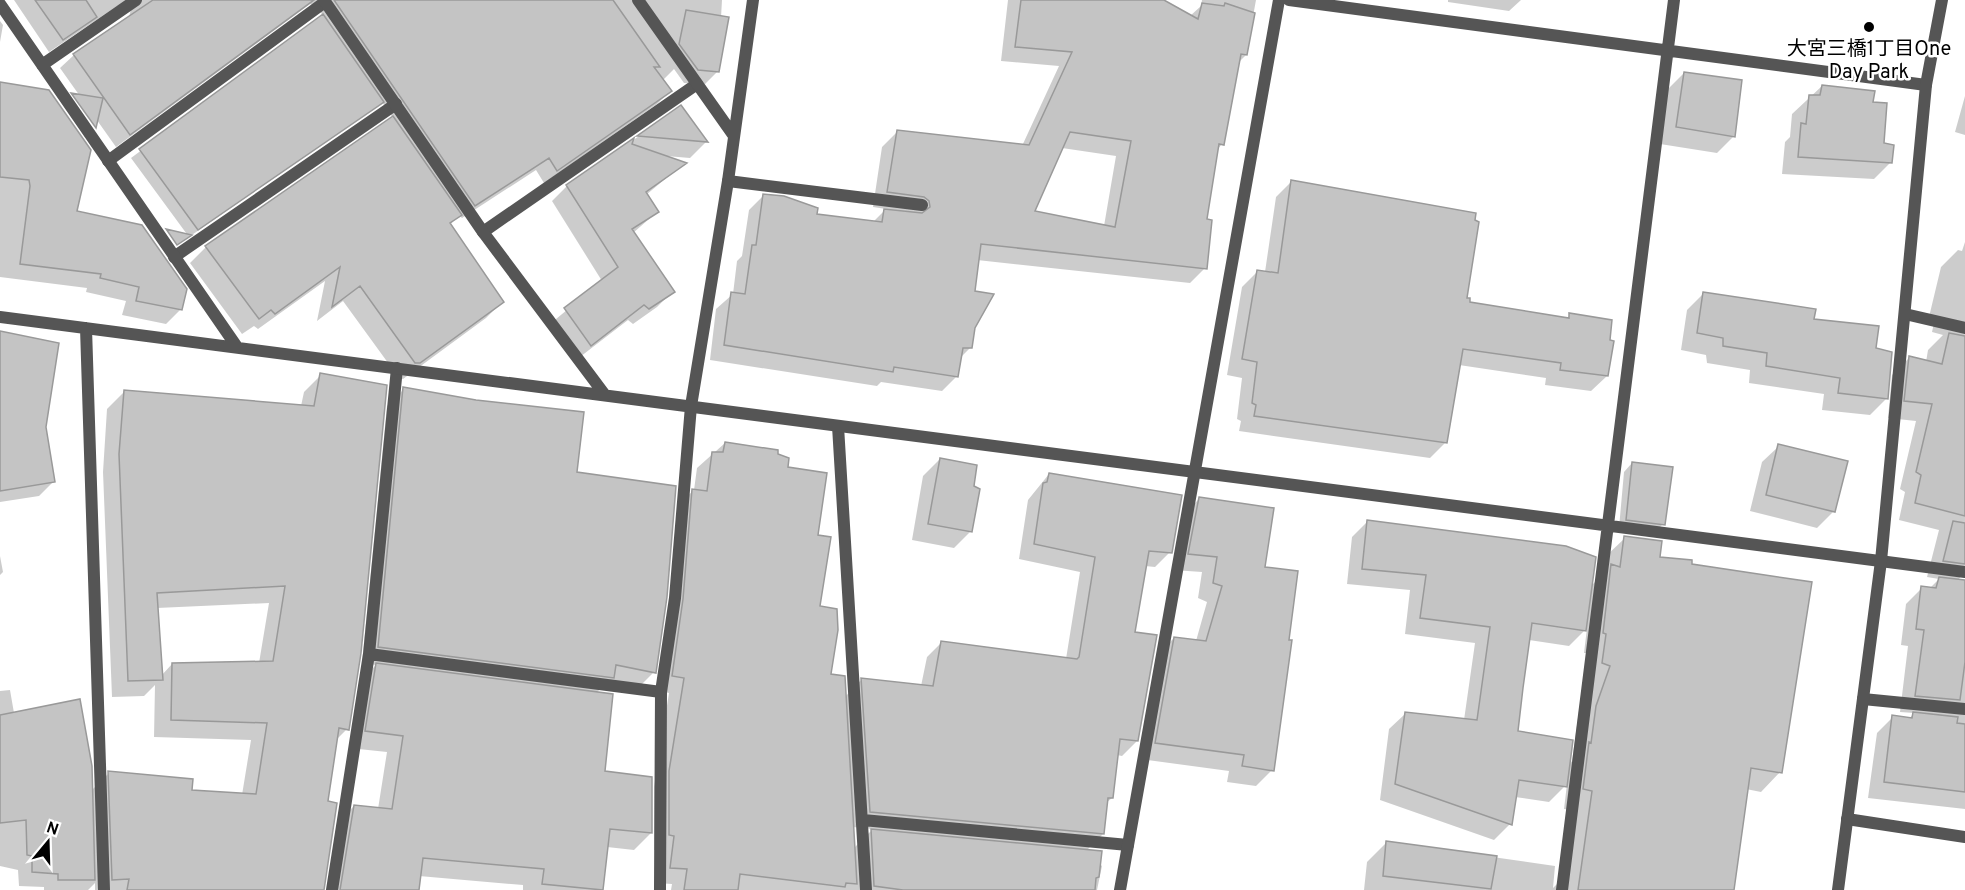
<svg xmlns="http://www.w3.org/2000/svg" width="1965" height="890" font-family="Overpass,'Noto Sans JP',sans-serif">
<style>
.shadow{fill:#0003;fill-rule:evenodd}
.building{fill:#c4c4c4;stroke:#999;stroke-width:1.5;fill-rule:evenodd}
.lines{fill:none;stroke-linecap:round;stroke-linejoin:round}
.service{stroke:#555;stroke-width:12}
.minor{stroke:#555;stroke-width:12}
.tertiary{stroke:#555;stroke-width:12}
.poi-dot{fill:#000;stroke:#fff;stroke-width:2}
.labels{text-anchor:middle;stroke-width:5;stroke-linejoin:round;paint-order:stroke}
.poi-label{font-size:20px;fill:#000;stroke:#fff}
</style>
<rect width="100%" height="100%" fill="#fff"/>
<path class="shadow" d="M14,0H722L718,71L705,84L684,83L674,69L662,81L670,91L657,104L544,183L536,170L462,218L459,215L450,225L502,302L486,318L403,379L399,378L343,301L317,321L325,281L258,329L254,326L242,334L190,263L206,247L393,118L382,102L189,237L131,158L323,16L318,8L310,4L116,147L60,68L74,55L129,17L131,9L125,5L117,6L49,52Z
M1008,0H1161L1190,16L1201,6L1202,0H1256L1246,55L1238,63L1222,144L1217,150L1206,220L1205,268L1190,283L977,260L973,292L974,327L971,347L960,358L957,376L942,391L881,382L877,386L710,360L716,309L733,294L737,261L742,256L749,210L764,195L815,216L872,223L886,209L873,207L882,147L897,132L1022,146L1059,66L1001,61ZM1062,148L1116,156L1104,226L1032,212Z
M1448,0H1521L1509,11L1448,2Z
M0,21L3,25L0,42Z
M1684,73L1734,136L1717,153L1660,144L1667,90Z
M0,84L75,213L181,309L166,324L122,315L126,301L86,292L87,288L0,277Z
M1822,86L1872,103L1882,144L1891,162L1874,179L1782,174L1785,142L1790,137L1792,114Z
M1965,96V135L1955,132Z
M681,107L706,142L690,158L666,156L684,163L646,195L657,212L633,233L673,291L657,307L633,324L628,320L576,360L550,324L602,281L552,201L567,186Z
M1292,181L1465,299L1468,303L1566,319L1570,315L1607,376L1591,391L1545,385L1546,378L1459,365L1446,442L1430,458L1239,431L1241,421L1237,419L1242,378L1227,375L1242,287L1258,271L1265,272L1276,197Z
M1965,242V572L1957,581H1965V809L1868,798L1877,733L1893,717L1909,719L1914,713L1900,712L1908,646L1901,645L1906,604L1922,588L1929,589L1939,579L1927,577L1939,530L1899,520L1905,492L1900,489L1916,421L1888,418L1892,375L1909,358L1926,362L1928,350L1943,335L1932,332L1935,318L1929,317L1941,267L1958,250L1962,251Z
M1704,293L1812,320L1875,349L1887,398L1870,415L1822,410L1824,394L1749,383L1750,370L1707,363L1706,355L1681,350L1687,310Z
M0,338L45,427L54,481L39,496L0,502Z
M321,375L347,729L336,740L326,803L324,890H95V883L88,890H44V887L19,886L18,870L0,866V691L10,690L14,713L91,791L109,773L191,791L242,795L251,740L154,737L155,685L144,696L112,697L103,472L107,409L124,392L301,406L304,392ZM269,603L259,663L172,664L161,676L157,608Z
M404,389L575,473L654,672L637,689L607,683L596,693L604,772L651,833L634,850L607,847L602,890H523V885L419,876L418,890H327L337,823L354,806L378,809L387,752L349,748L359,682L376,665L362,663L387,406Z
M725,443L786,469L817,537L819,607L830,676L845,697L862,679L921,686L927,657L942,642L1066,659L1080,572L1019,559L1028,500L1049,474L1170,552L1155,567L1145,566L1133,633L1137,741L1122,756L1117,755L1112,798L1106,803L1103,834L1086,851L1102,866L1097,890H671L672,884L656,883L660,851L654,850V787L669,693L657,691L669,615L678,505L694,490L697,468ZM853,827L873,829L855,847Z
M1779,446L1834,511L1817,528L1750,511L1762,462Z
M940,459L973,487L971,531L954,548L912,540L923,476Z
M1632,463L1663,524L1655,532L1619,528L1624,472Z
M1199,499L1264,568L1287,641L1272,770L1256,786L1227,782L1229,771L1140,759L1158,654L1174,638L1196,641L1207,602L1198,598L1202,572L1173,570L1183,515Z
M1368,521L1590,587L1603,574L1605,557L1625,538L1658,558L1690,565L1780,772L1761,792L1746,789L1733,890H1364L1367,862L1387,842L1555,866L1553,888L1564,877L1573,810L1564,809L1567,784L1549,802L1515,797L1510,824L1494,840L1380,800L1389,729L1405,714L1464,720L1475,643L1405,634L1410,590L1347,584L1352,537ZM1587,628L1584,653H1587L1572,761L1568,766L1516,733L1529,640L1569,646Z
M0,556L3,572L0,575Z"/>
<path class="building" d="M35,0H86L97,17L63,40Z
M153,0H314L130,135L73,54Z
M334,0H613L660,67H654L672,91L557,171L549,158L475,206Z
M1021,0H1164L1198,19L1202,3L1224,6L1225,3L1255,13L1247,55L1241,54L1224,145L1219,144L1207,219L1212,220L1207,269L981,244L975,291L994,294L975,328L972,348H963L958,377L894,367L893,372L724,345L731,292L745,294L752,245H756L763,194L784,196L818,208L817,214L882,222L884,209L922,213L930,207L929,201L924,197L887,192L897,130L1029,145L1072,52L1015,47ZM1070,132L1131,141L1115,227L1035,211Z
M686,10L729,17L719,72L698,70L679,44Z
M323,14L384,102L198,230L139,149Z
M1684,72L1742,80L1735,137L1676,127Z
M0,82L49,90L91,150L77,211L142,225L187,289L182,310L136,301L139,287L100,278L101,274L20,264L30,186L29,180L0,177Z
M1822,85L1875,91L1873,102L1887,103L1884,143L1894,145L1892,163L1798,157L1801,123L1806,124L1809,95H1820Z
M71,93L103,98L96,128Z
M681,105L708,142L637,136Z
M393,116L462,215L450,223L504,302L420,363H415L360,286L332,307L340,267L275,314L271,310L259,319L205,246Z
M634,138L632,144L687,163L646,192L659,212L632,229L675,292L649,309L644,305L591,346L564,308L618,267L566,185Z
M1291,180L1476,213L1475,220L1479,222L1467,298H1470V302L1569,318V313L1612,320L1610,340L1614,341L1608,376L1560,370L1561,363L1463,349L1447,443L1254,416L1256,405L1252,403L1257,362L1242,359L1257,270L1278,273Z
M166,229L192,235L177,245Z
M1703,292L1816,309L1814,319L1879,326L1876,348L1892,352L1888,399L1838,393L1840,378L1766,366L1767,353L1723,346V338L1697,333Z
M0,331L59,343L46,427L55,482L0,491Z
M1949,333L1965,336V516L1915,503L1921,475L1916,472L1932,404L1904,401L1909,356L1942,364Z
M320,373L387,385L361,653L349,730L339,728L328,801L337,803L324,890H127L129,879L112,880L108,771L193,779L192,790L256,794L267,723L171,720L172,663L273,661L285,586L157,593L163,680L128,681L119,454L124,390L314,406Z
M403,387L476,400L584,412L577,472L676,486L667,597L656,673L616,665L614,678L378,647Z
M725,442L778,450V454L789,458L788,467L827,473L818,535L831,537L820,606L837,609L838,630L831,674L845,676L857,884L846,883L845,887L740,874L738,890H684L687,869L670,868L674,836L669,835V771L684,678L672,676L683,599L692,489L707,491L712,452H723Z
M1778,444L1848,461L1835,512L1766,495Z
M940,458L977,465L974,486L980,489L972,532L928,524Z
M1632,462L1673,467L1665,525L1626,520Z
M1049,473L1182,495L1172,553L1149,551L1135,632L1157,635L1138,741L1120,739L1113,798H1108L1104,834L870,812L861,678L933,686L941,641L1077,659L1079,657L1095,557L1034,544L1043,483L1047,482Z
M1199,497L1274,508L1265,567L1298,571L1289,640H1292L1274,771L1242,766L1244,755L1155,743L1174,637L1206,641L1222,586L1213,583L1217,557L1188,554Z
M1367,520L1566,546L1596,557L1586,631L1532,623L1523,688L1518,731L1573,740L1567,787L1519,780L1512,825L1395,784L1405,712L1477,720L1490,627L1420,618L1426,575L1362,569Z
M1953,521L1965,523V564L1943,561Z
M1624,536L1662,541L1660,557L1692,560V564L1812,582L1782,773L1751,768L1734,890H1578L1592,791L1583,789L1589,742L1591,743L1596,706L1610,666L1602,663L1606,634L1603,633L1611,564L1620,567Z
M1939,577L1965,580V662L1960,700L1915,696L1924,630L1916,629L1921,586L1936,588Z
M376,663L613,694L605,771L652,777V833L610,829L603,890L542,884L544,869L423,858L419,890H340L354,805L392,809L403,736L365,731Z
M80,699L92,766L95,880H58V874L32,872V856L27,855L26,820L0,823V715Z
M1913,712L1958,717L1957,723L1965,724V792L1884,782L1892,715L1912,718Z
M871,829L1102,851L1099,877L1096,878L1095,890H903L874,886Z
M1386,841L1497,856L1491,889L1383,876Z"/>
<g class="lines">
<path class="service" d="M108,161L325,2
M728,181L922,205
M483,232L697,84
M174,257L396,104
M838,426L866,890
M369,654L661,692
M1863,699L1965,709
M1847,819L1965,837
M863,820L1128,845
M332,890L369,654L397,368"/>
<path class="minor" d="M324,0L483,232L605,395
M638,0L734,136
M1289,0L1926,85
M0,4L237,347
M42,65L136,0
M1905,314L1965,328
M0,317L1965,572
M86,328L104,890
M660,890L661,692L675,598L691,406L728,181L753,0
M1120,890L1279,0
M1562,890L1674,0"/>
<path class="tertiary" d="M1838,890L1881,561L1926,85L1942,0"/>
</g>
<circle class="poi-dot" cx="1869" cy="27" r="6"/>
<g class="labels">
<g class="poi-label">
<text x="1869" y="55">大宮三橋1丁目One<tspan x="1869" dy="23">Day Park</tspan></text>
</g>
</g>
<g transform="translate(48 842) rotate(19)" stroke="#ffffff" stroke-width="4.5" paint-order="stroke">
<path d="M0-4.5L10 22L0 15L-10 22Z" fill="#000000"/>
<text y="-9" font-size="16" font-weight="bold" text-anchor="middle" fill="#000000">N</text>
</g>
</svg>
